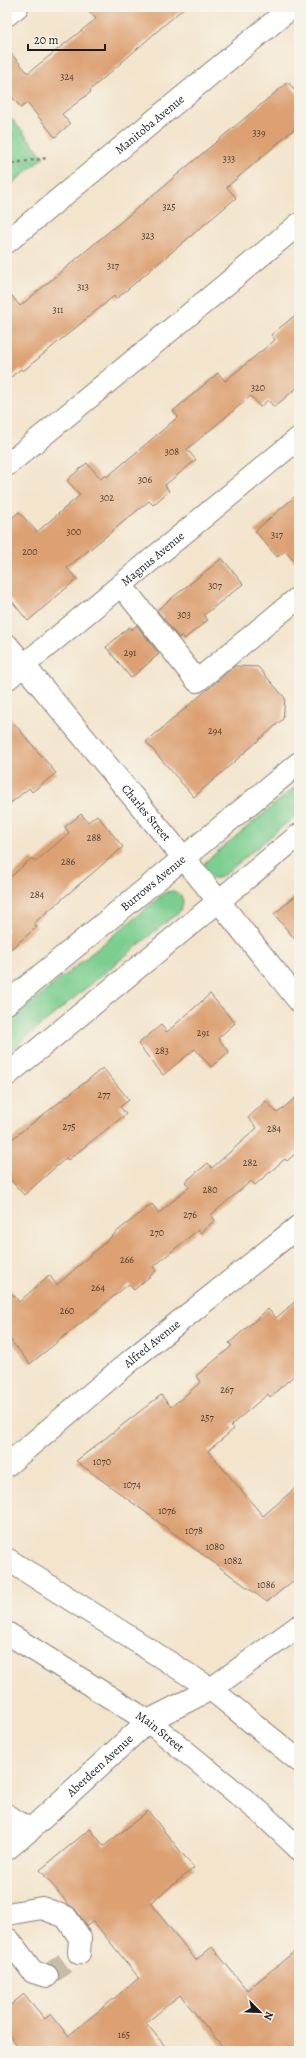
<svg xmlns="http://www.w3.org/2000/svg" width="306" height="2058" font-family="Alegreya,serif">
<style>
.grass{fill:#7bce90;stroke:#4c7556}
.park{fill:url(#park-dots);stroke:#4c7556}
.building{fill:#dca072}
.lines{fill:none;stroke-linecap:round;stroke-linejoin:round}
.minor-tunnel{stroke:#c8bca9;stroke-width:22;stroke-dasharray:22 11;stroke-linecap:butt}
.minor-casing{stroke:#888074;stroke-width:24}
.major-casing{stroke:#888074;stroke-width:24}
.path{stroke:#888074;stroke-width:2.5;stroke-dasharray:3 3;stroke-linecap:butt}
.minor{stroke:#fff;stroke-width:22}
.major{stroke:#fff;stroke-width:22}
.labels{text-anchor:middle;stroke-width:3;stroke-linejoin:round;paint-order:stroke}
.number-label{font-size:10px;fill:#4c3d32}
.street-label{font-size:12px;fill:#1c1c1c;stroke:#f7f3e8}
</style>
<defs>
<pattern id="park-dots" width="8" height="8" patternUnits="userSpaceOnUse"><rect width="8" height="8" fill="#7bce90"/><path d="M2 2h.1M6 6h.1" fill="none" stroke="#6ab07c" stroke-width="1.8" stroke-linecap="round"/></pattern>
</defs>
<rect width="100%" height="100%" fill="#f7f3e8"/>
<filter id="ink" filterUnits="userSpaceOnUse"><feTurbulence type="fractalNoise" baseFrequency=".025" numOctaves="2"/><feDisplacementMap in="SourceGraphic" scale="8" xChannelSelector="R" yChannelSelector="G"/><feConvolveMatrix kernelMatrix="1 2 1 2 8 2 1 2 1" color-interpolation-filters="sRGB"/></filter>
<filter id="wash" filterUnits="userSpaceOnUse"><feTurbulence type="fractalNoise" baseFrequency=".012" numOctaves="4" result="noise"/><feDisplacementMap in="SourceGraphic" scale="16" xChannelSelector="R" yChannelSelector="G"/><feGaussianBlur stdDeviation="0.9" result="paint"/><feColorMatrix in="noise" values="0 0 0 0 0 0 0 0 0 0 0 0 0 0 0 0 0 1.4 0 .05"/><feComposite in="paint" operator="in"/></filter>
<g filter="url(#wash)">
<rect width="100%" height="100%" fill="#f3e4cc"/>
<path class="grass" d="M299,784V813L225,874L218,878H212L204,869L205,862Z
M173,891C183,894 185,901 181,910L7,1053V1023L166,892Z"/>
<path class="park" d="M7,113L44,157L7,188Z"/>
<g id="blocks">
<path class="building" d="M86,7H185L90,90L91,92L62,114L70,124L55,137L27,103L21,108L7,91V49L28,73L96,19Z
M288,82L299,96V125L227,187L236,198L116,299L114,296L23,371L21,369L7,380V290L20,306Z
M299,312V386L274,407L268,400L260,407L251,396L187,449L196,460L165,485L169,491L153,505L149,501L67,568L77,579L28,621L7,595V522L19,512L37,532L80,495L67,480L87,463L101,479L105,475L107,477L178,417L173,411L218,373L225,381L275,340L271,335Z
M299,493V567L285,551L277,557L255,531Z
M222,558L243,584L204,615L208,620L184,639L182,635L179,638L157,610Z
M137,625L159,654L131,678L106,647L129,627L131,630Z
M235,666L258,667L285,698L283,719L194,797L146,742Z
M7,715L56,773L32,792L29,788L7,806Z
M81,814L88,822L97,815L123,847L34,923L37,927L7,952V880L32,858L35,862L69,833L65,827Z
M299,893V944L274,914Z
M210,994L235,1023L218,1038L229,1052L211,1067L195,1049L163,1075L138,1044L161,1025L167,1032Z
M103,1068L129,1100L120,1107L126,1114L68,1160L66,1158L24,1195L7,1176V1143Z
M299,1095V1150L287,1161L285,1159L255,1185L251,1181L211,1215L215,1220L200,1233L198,1230L153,1267L156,1271L134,1290L129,1284L30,1364L7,1336V1287L19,1302L49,1275L57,1285L120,1229L152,1204L159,1213L189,1187L185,1182L208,1163L212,1168L257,1128L248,1118L266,1101L277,1113Z
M299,1298V1371L270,1397L268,1394L231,1425L234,1429L208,1451L263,1516L299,1485V1576L267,1602L76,1461L161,1395L171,1407L201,1382L196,1376L232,1346L229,1343L268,1309L276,1318Z
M148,1811L194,1868L150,1903L196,1960L212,1947L247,1990L299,1948V2051H226L180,1995L146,2023L169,2051H22L7,2033V2008L24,1994L45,2019L51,2014L68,2036L139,1978L93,1921L87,1926L76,1910L68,1904L40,1870L90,1829L104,1846Z"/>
</g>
</g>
<g filter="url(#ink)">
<use href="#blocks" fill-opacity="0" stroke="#888074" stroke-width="1"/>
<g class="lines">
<path class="minor-tunnel" d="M47,1976L79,1953"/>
<g class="minor-casing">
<g id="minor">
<path d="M7,15L17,7"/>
<path id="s1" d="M7,242L292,7"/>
<path d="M7,465L299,224"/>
<path d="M121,585L197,681L299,597"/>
<path id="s2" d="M7,645L183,857L299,1001"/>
<path id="s3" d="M7,679L299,438"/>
<path id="s4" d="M7,1003L299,763"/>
<path d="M7,1075L299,835"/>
<path id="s5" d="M7,1465L135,1357L299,1226"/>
<path d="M7,1815L30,1830"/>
<path id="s6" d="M7,1849L30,1830L148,1721L211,1689L299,1626"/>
<path d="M7,1914L42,1908L66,1917L80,1938L79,1953"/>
<path d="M9,1940L33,1972L47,1976"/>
</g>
</g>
<g class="major-casing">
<g id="major">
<path d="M7,1559L211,1689L299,1761"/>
<path id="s7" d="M7,1633L148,1721L261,1813L299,1849"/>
</g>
</g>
<path class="path" d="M7,164L48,158"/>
<use href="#minor" class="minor"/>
<use href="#major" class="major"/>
</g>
</g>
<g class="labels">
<g class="number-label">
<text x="67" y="80">324</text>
<text x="259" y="136">339</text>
<text x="229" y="162">333</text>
<text x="169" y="210">325</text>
<text x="148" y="239">323</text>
<text x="113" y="269">317</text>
<text x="83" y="290">313</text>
<text x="58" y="313">311</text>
<text x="258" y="391">320</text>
<text x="172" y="455">308</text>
<text x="145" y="483">306</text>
<text x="107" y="501">302</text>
<text x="74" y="535">300</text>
<text x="277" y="538">317</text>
<text x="30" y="555">200</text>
<text x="215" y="589">307</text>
<text x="184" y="618">303</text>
<text x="130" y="656">291</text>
<text x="215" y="734">294</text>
<text x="94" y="841">288</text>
<text x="68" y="865">286</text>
<text x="37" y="898">284</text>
<text x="203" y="1036">291</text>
<text x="162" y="1054">283</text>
<text x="104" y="1098">277</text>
<text x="69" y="1130">275</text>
<text x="274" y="1132">284</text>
<text x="250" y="1166">282</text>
<text x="210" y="1193">280</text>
<text x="190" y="1218">276</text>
<text x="157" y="1236">270</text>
<text x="127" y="1263">266</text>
<text x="98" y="1291">264</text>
<text x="67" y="1314">260</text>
<text x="227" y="1393">267</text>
<text x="207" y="1421">257</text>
<text x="102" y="1465">1070</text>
<text x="132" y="1488">1074</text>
<text x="167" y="1514">1076</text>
<text x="194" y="1534">1078</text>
<text x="215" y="1550">1080</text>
<text x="233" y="1564">1082</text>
<text x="266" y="1588">1086</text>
<text x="124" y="2038">165</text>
</g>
<g class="street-label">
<text dy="4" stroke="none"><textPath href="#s1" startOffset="185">Manitoba Avenue</textPath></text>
<text dy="4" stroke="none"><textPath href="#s3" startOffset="189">Magnus Avenue</textPath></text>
<text dy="4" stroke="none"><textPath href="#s2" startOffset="218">Charles Street</textPath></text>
<text dy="4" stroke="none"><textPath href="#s4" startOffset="189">Burrows Avenue</textPath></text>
<text dy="4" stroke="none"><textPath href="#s5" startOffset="189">Alfred Avenue</textPath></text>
<text dy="4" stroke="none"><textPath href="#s7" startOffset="182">Main Street</textPath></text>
<text dy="4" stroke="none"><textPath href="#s6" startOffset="125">Aberdeen Avenue</textPath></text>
</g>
</g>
<rect width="306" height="2058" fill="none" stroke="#f7f3e8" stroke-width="24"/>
<g transform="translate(260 2012) rotate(114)" stroke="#f7f3e8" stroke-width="3" paint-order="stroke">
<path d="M0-3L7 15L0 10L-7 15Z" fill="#1c1c1c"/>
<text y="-6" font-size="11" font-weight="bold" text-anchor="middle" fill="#1c1c1c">N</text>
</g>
<path d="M28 44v6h77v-6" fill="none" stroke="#1c1c1c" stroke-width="2"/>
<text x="34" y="44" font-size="12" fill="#1c1c1c" stroke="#f7f3e8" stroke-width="3" paint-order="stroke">20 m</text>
</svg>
